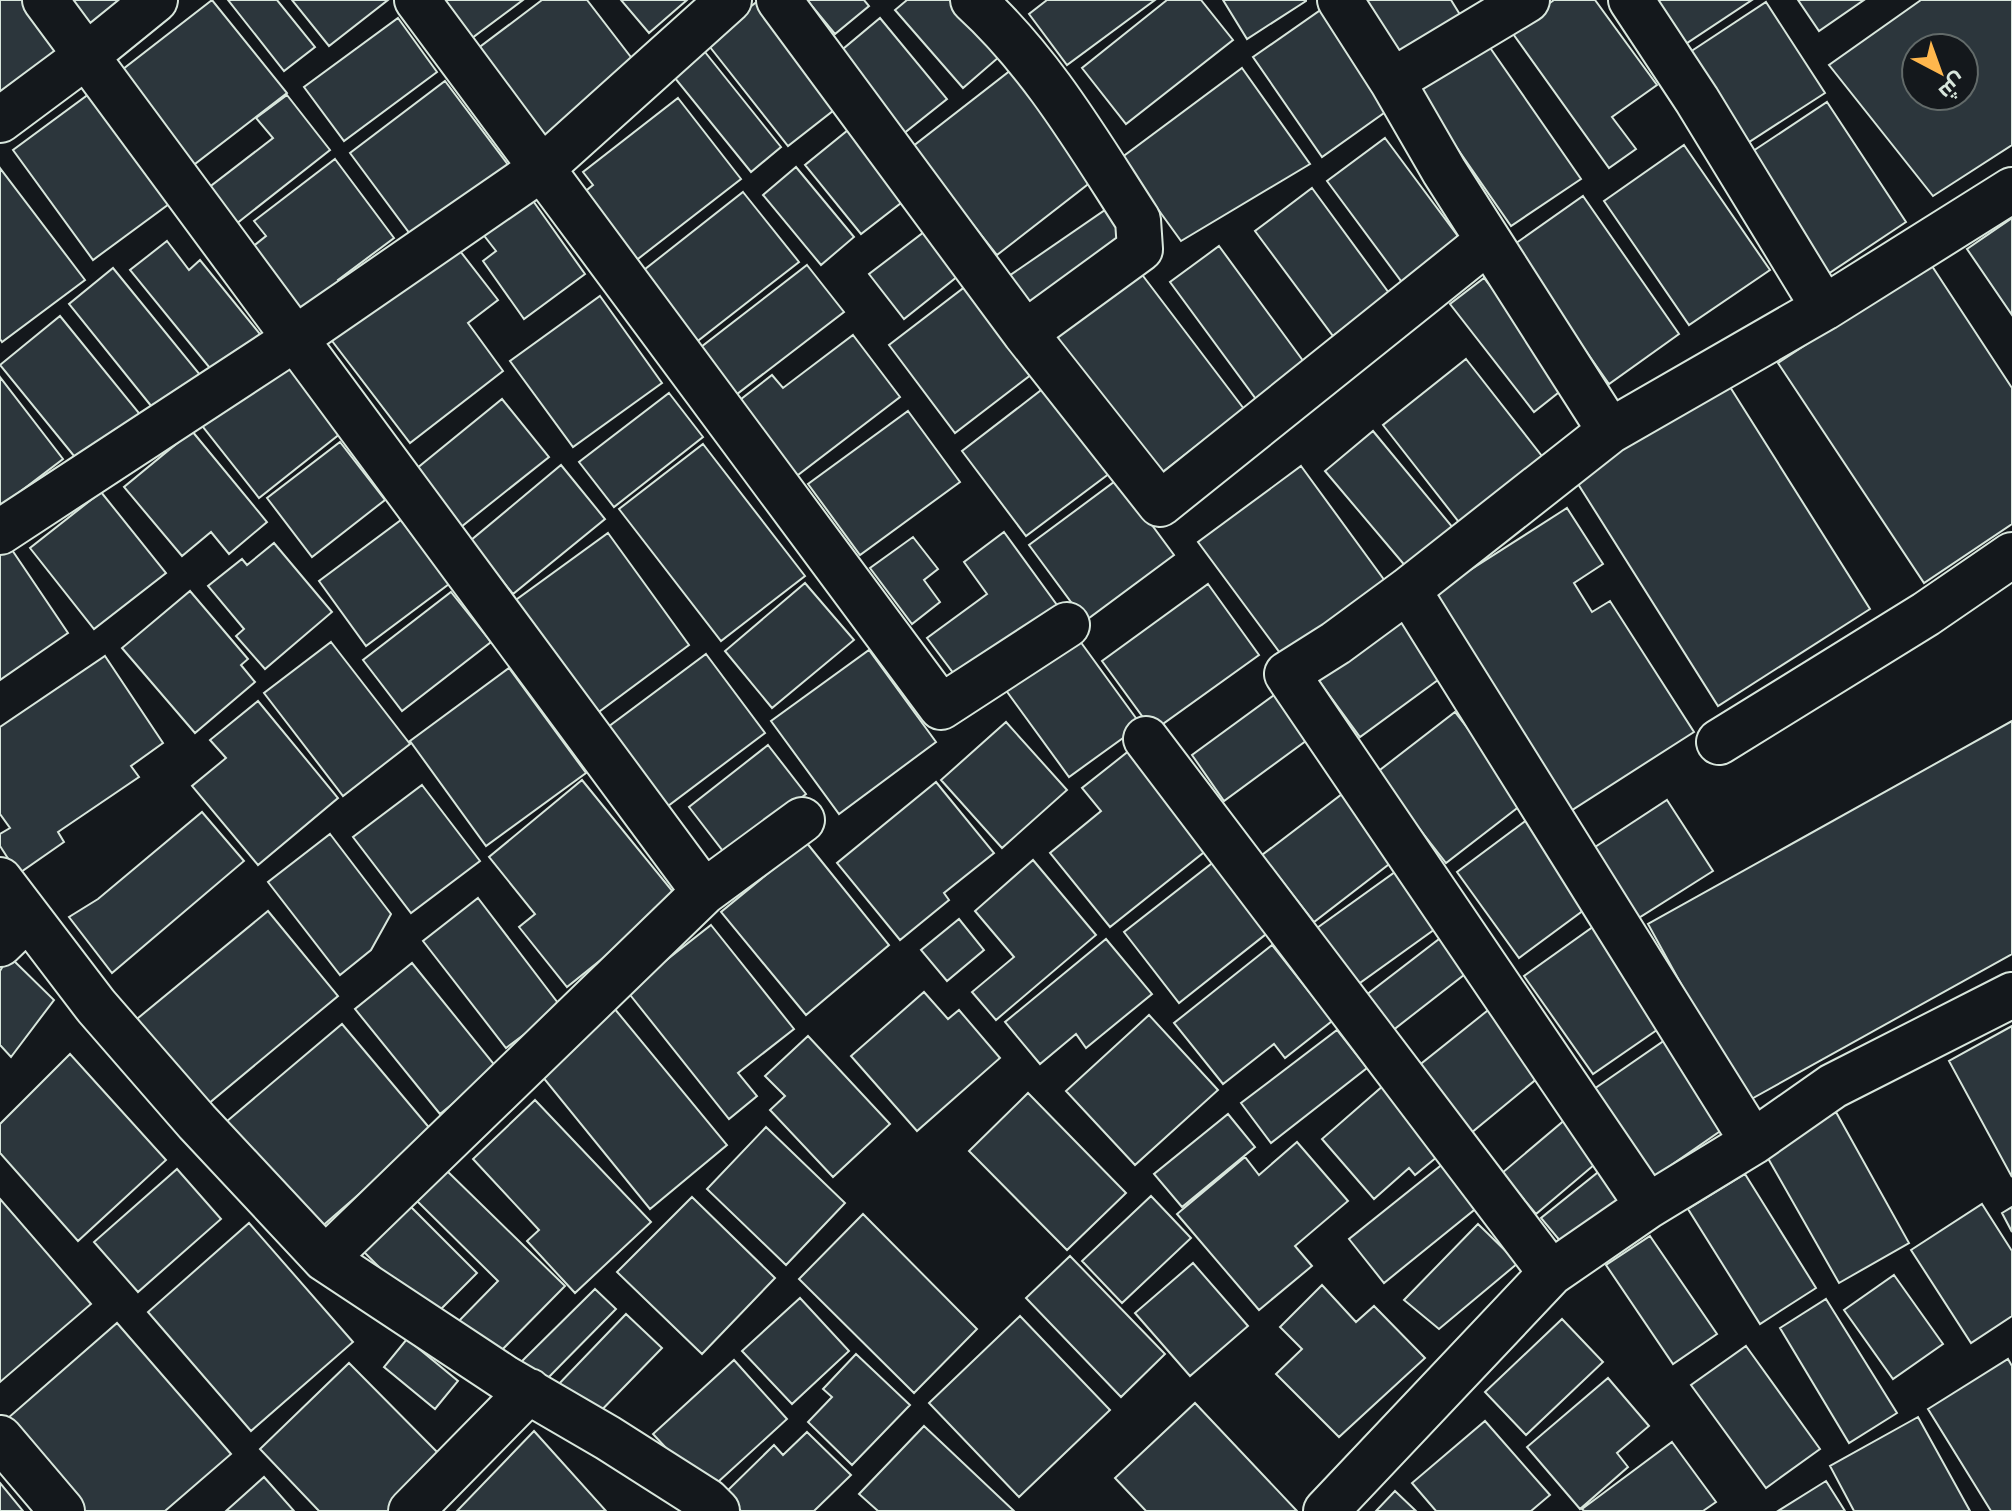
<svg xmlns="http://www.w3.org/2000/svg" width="2012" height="1511" font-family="Overpass,Cairo,sans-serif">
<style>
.building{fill:#2c363c;stroke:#d8e6dc;stroke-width:2;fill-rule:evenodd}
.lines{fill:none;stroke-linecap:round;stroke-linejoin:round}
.minor-casing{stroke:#d8e6dc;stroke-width:48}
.minor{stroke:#14181c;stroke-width:44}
</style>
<rect width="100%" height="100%" fill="#14181c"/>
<path class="building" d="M0,0H32L68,49L0,100Z
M60,0H130L87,34Z
M212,0L287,93L191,167L118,73Z
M228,0H277L315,47L284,71Z
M292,0H388L329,46Z
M444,0H523L472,38Z
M542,0H587L637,65L545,137L477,49Z
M621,0H687L649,33Z
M759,0L843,103L788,146L706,42Z
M807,0H864L869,6L835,34Z
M907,0H950L999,57L963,88L895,10Z
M1047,0H1155L1067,65L1029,14Z
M1167,0H1201L1233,40L1126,124L1082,68Z
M1223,0H1306V1L1247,39Z
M1356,0H1451L1467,26L1401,69Z
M1554,0H1595L1657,85L1612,117L1636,149L1609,168L1511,31Z
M1654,0H1752L1684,45Z
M1798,0H1864L1819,31Z
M1921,0H2012V145L1933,196L1829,65ZM1916,48H1964V96H1916Z
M1766,2L1825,93L1746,144L1687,54Z
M1322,9L1391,108L1322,157L1253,57Z
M398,18L437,72L344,141L304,87Z
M880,18L947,99L903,134L837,54Z
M1484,39L1581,179L1511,226L1414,86Z
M701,47L781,147L751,172L670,72Z
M1242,68L1310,164L1181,241L1121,158Z
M1011,70L1096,178L997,255L912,147Z
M445,81L512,170L416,242L350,153Z
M89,94L169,204L93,260L13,150Z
M287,95L330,150L231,228L203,192L273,138L256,118Z
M678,98L741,179L634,262L582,194L593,185L583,172Z
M1827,102L1906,222L1825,276L1747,155Z
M853,126L910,196L861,234L805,165Z
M1385,138L1463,243L1404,285L1327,181Z
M1684,145L1770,270L1689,325L1604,201Z
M335,159L394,238L338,280L344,289L305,318L251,248L266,236L254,221Z
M796,167L854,237L821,265L763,195Z
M0,168L85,280L2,342L0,339Z
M1312,188L1389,293L1333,336L1255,231Z
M743,192L799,262L690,347L635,277Z
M1583,196L1679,334L1609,384L1512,246Z
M531,198L585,274L524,319L483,261L496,251L482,233Z
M1105,210L1130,249L1031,316L1006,278Z
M2012,218V315L1967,249Z
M924,232L958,276L904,319L869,274Z
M450,238L498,300L468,323L503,371L410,443L326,333Z
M167,241L189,270L200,260L264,339L218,378L130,270Z
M1219,246L1312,373L1264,410L1170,282Z
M1930,263L2012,388V524L1924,583L1778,363Z
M807,265L844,312L728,401L692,354Z
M113,268L201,376L156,412L69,304Z
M1137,268L1244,409L1160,474L1053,333Z
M1484,278L1568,385L1534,412L1450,304Z
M966,286L1032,374L955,433L889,345Z
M600,296L662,383L573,447L510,361Z
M60,316L143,418L83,467L0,365Z
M853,335L900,397L794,478L736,403L772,375L783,388Z
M1466,359L1545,460L1462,526L1383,425Z
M288,365L341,433L259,498L196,418Z
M0,377L63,459L0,507Z
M1725,379L1870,609L1718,706L1573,476Z
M1049,384L1114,470L1026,536L962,451Z
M669,393L703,437L614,507L579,462Z
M502,399L549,457L456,531L416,469Z
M908,411L960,482L860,555L808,484Z
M192,431L267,522L229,554L211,532L182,556L124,487Z
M1373,431L1454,529L1407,568L1325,471Z
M340,442L385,500L312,557L267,498Z
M703,444L805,576L721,641L619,509Z
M561,465L605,519L513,594L470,541Z
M1301,466L1385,581L1283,657L1198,542Z
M1118,479L1174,555L1085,621L1029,545Z
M101,492L166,573L94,629L30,548Z
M1567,508L1603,564L1574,583L1592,612L1610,601L1694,732L1569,812L1431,595Z
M401,520L449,584L366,646L319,581Z
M1004,532L1057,605L957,678L927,638L987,594L964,562Z
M608,533L689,645L596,714L513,602Z
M913,537L938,569L924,580L940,602L912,624L870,568Z
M6,541L68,633L0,680V545Z
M274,543L332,612L265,669L236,636L244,629L208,586L242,559L247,565Z
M805,583L854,640L772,708L725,651Z
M1208,584L1259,655L1153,731L1102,661Z
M190,591L248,659L241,665L255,682L195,733L122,648Z
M451,592L491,642L402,711L363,660Z
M1398,616L1442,677L1360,737L1316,677Z
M1077,637L1141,725L1069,777L1005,689Z
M331,642L410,744L343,796L264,693Z
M869,650L936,742L839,814L771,721Z
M706,654L765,733L664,809L604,730Z
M105,656L163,743L131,766L139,777L58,832L64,842L18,874L0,846V834L10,828L0,814V727Z
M509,668L586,773L486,846L410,741Z
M1281,690L1314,735L1224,801L1192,755Z
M258,701L338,798L258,865L192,786L226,758L210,740Z
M1455,712L1525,802L1446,863L1376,773Z
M2012,721V954L1746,1102L1648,924Z
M1006,722L1067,790L1002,848L941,780Z
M768,745L806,794L726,855L689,807Z
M1130,750L1208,849L1110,927L1050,853L1101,811L1082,788Z
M582,780L678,898L567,987L519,927L535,914L489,857Z
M936,782L994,853L944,893L949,900L900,940L837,863Z
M422,785L480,861L411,913L353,837Z
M1346,791L1397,858L1314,922L1262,855Z
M1667,800L1713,871L1637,919L1592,849Z
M202,812L244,861L112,973L69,917L98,899Z
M1528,819L1592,904L1519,958L1457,872Z
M330,834L391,914L371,950L340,975L268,882Z
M806,842L889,945L806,1015L721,912Z
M1220,857L1275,927L1179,1003L1124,932Z
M1033,860L1096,935L996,1020L972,992L1014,957L975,911Z
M1402,867L1442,924L1357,985L1317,928Z
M478,898L561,1007L506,1048L423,941Z
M268,911L338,996L202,1109L132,1023Z
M959,919L984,950L947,981L921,950Z
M1597,924L1667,1023L1593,1074L1524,976Z
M711,925L794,1029L738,1073L757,1096L729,1119L627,991Z
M1443,936L1469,971L1392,1031L1365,996Z
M1106,939L1152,994L1086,1048L1076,1034L1040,1064L1005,1022Z
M1272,945L1332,1021L1285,1058L1274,1044L1223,1084L1174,1023Z
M9,956L54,1000L11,1057L0,1045V971Z
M412,963L497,1068L440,1114L355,1009Z
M924,992L948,1019L959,1010L1000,1058L917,1131L851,1056Z
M1497,1003L1550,1068L1471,1133L1417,1067Z
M614,1008L727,1145L650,1209L537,1070Z
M1149,1015L1218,1090L1135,1165L1066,1091Z
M342,1024L432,1131L312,1235L220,1127Z
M2012,1026V1177L1949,1061Z
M1337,1030L1367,1068L1271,1143L1241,1103Z
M808,1036L890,1124L833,1177L770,1110L785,1096L765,1076Z
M1668,1038L1729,1125L1654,1177L1594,1089Z
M70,1054L166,1160L78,1241L0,1153V1124Z
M1384,1085L1443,1152L1415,1175L1409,1168L1374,1199L1322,1139Z
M1028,1093L1126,1193L1067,1250L969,1151Z
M535,1100L651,1222L575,1293L527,1241L539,1230L473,1159Z
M1836,1112L1909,1243L1839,1283L1765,1153Z
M1573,1113L1607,1154L1536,1214L1502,1173Z
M1228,1114L1255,1147L1182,1207L1154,1174Z
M766,1127L845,1203L786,1265L707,1189Z
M1297,1142L1348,1201L1295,1246L1312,1266L1259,1310L1177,1214L1245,1157L1259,1175Z
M1449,1159L1484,1202L1384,1283L1349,1239Z
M1607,1165L1632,1195L1566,1248L1541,1218Z
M444,1168L565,1286L490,1362L453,1327L498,1281L414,1198Z
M177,1169L221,1219L138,1292L94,1242Z
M1745,1174L1816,1288L1760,1324L1688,1209Z
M1151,1196L1191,1238L1122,1303L1082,1261Z
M692,1197L775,1278L702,1354L617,1272Z
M0,1199L91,1304L0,1382Z
M408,1204L477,1273L431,1319L363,1251Z
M1982,1204L2012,1251V1316L1971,1343L1911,1250Z
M2012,1207V1232L2002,1213Z
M863,1214L977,1329L914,1393L799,1279Z
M249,1223L353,1342L251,1431L148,1312Z
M1478,1224L1518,1263L1439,1329L1404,1300Z
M1650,1236L1717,1334L1673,1364L1606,1265Z
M1070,1256L1165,1354L1121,1397L1026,1298Z
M1193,1263L1248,1326L1190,1376L1135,1313Z
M1894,1275L1943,1344L1893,1379L1844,1310Z
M1322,1285L1356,1322L1374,1306L1425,1358L1339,1437L1276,1374L1302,1349L1280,1327Z
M595,1289L616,1309L539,1387L517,1366Z
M800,1298L849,1351L792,1404L742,1351Z
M1826,1299L1897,1413L1849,1443L1780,1328Z
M626,1314L662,1348L590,1422L555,1388Z
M1020,1316L1110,1410L1019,1497L929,1403Z
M1562,1319L1603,1362L1526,1435L1485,1392Z
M117,1323L231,1454L165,1511H64L0,1425Z
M407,1339L458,1381L435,1409L384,1367Z
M1746,1346L1820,1449L1766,1488L1691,1385Z
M856,1354L910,1405L852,1465L808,1422L832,1397L823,1389Z
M2008,1359L2012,1366V1511H1991L1928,1409Z
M734,1360L787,1419L707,1492L653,1434Z
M349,1363L450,1465L402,1511H319L260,1449Z
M1608,1378L1649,1426L1617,1453L1628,1467L1580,1509L1527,1447Z
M1195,1403L1297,1511H1146L1115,1478Z
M1918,1417L1970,1511H1854L1830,1466Z
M1485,1421L1550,1495L1531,1511H1436L1412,1483Z
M924,1426L1014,1511H878L859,1494Z
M534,1431L606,1511H457Z
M807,1432L851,1475L814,1511H741L724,1494L774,1445L783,1455Z
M1672,1442L1716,1502L1703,1511H1584L1582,1509Z
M264,1477L294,1511H226Z
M1826,1481L1845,1511H1778Z
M0,1483L23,1511H0Z
M1395,1491L1416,1511H1376Z"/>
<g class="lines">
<g class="minor-casing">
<path id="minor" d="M45,0L704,892
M417,0L941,707L1067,625
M779,0L1025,333L1160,504L1488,241
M973,0C1042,63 1088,143 1138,220L1140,249L1025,333
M1340,0L1392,81L1444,171L1610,431
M1631,0L1697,100L1824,308
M1392,81L1527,0
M0,120L86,56L155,0
M0,532L296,338L541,169L729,0
M1408,590L1753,1142
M1146,739L1551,1273
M1719,742L1926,614L2012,555
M0,880L96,1006L197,1122L325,1259L505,1378L608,1438L707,1501L717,1511
M0,944L27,918
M1648,1206L1287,674L1336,643L1408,590L1610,431L1824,308L2012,190
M325,1259L704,892L802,820
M0,1438L62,1511
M411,1511L529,1391
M1326,1511L1551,1273L1648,1206L1753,1142L1833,1086L2012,995"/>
</g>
<use href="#minor" class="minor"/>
</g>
<g transform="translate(1940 72) rotate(139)"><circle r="38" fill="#14181c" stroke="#626a69" stroke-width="2"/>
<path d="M0-6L14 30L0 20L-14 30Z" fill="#ffb74d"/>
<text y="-12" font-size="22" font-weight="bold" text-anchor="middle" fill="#d8e6dc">ش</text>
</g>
</svg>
